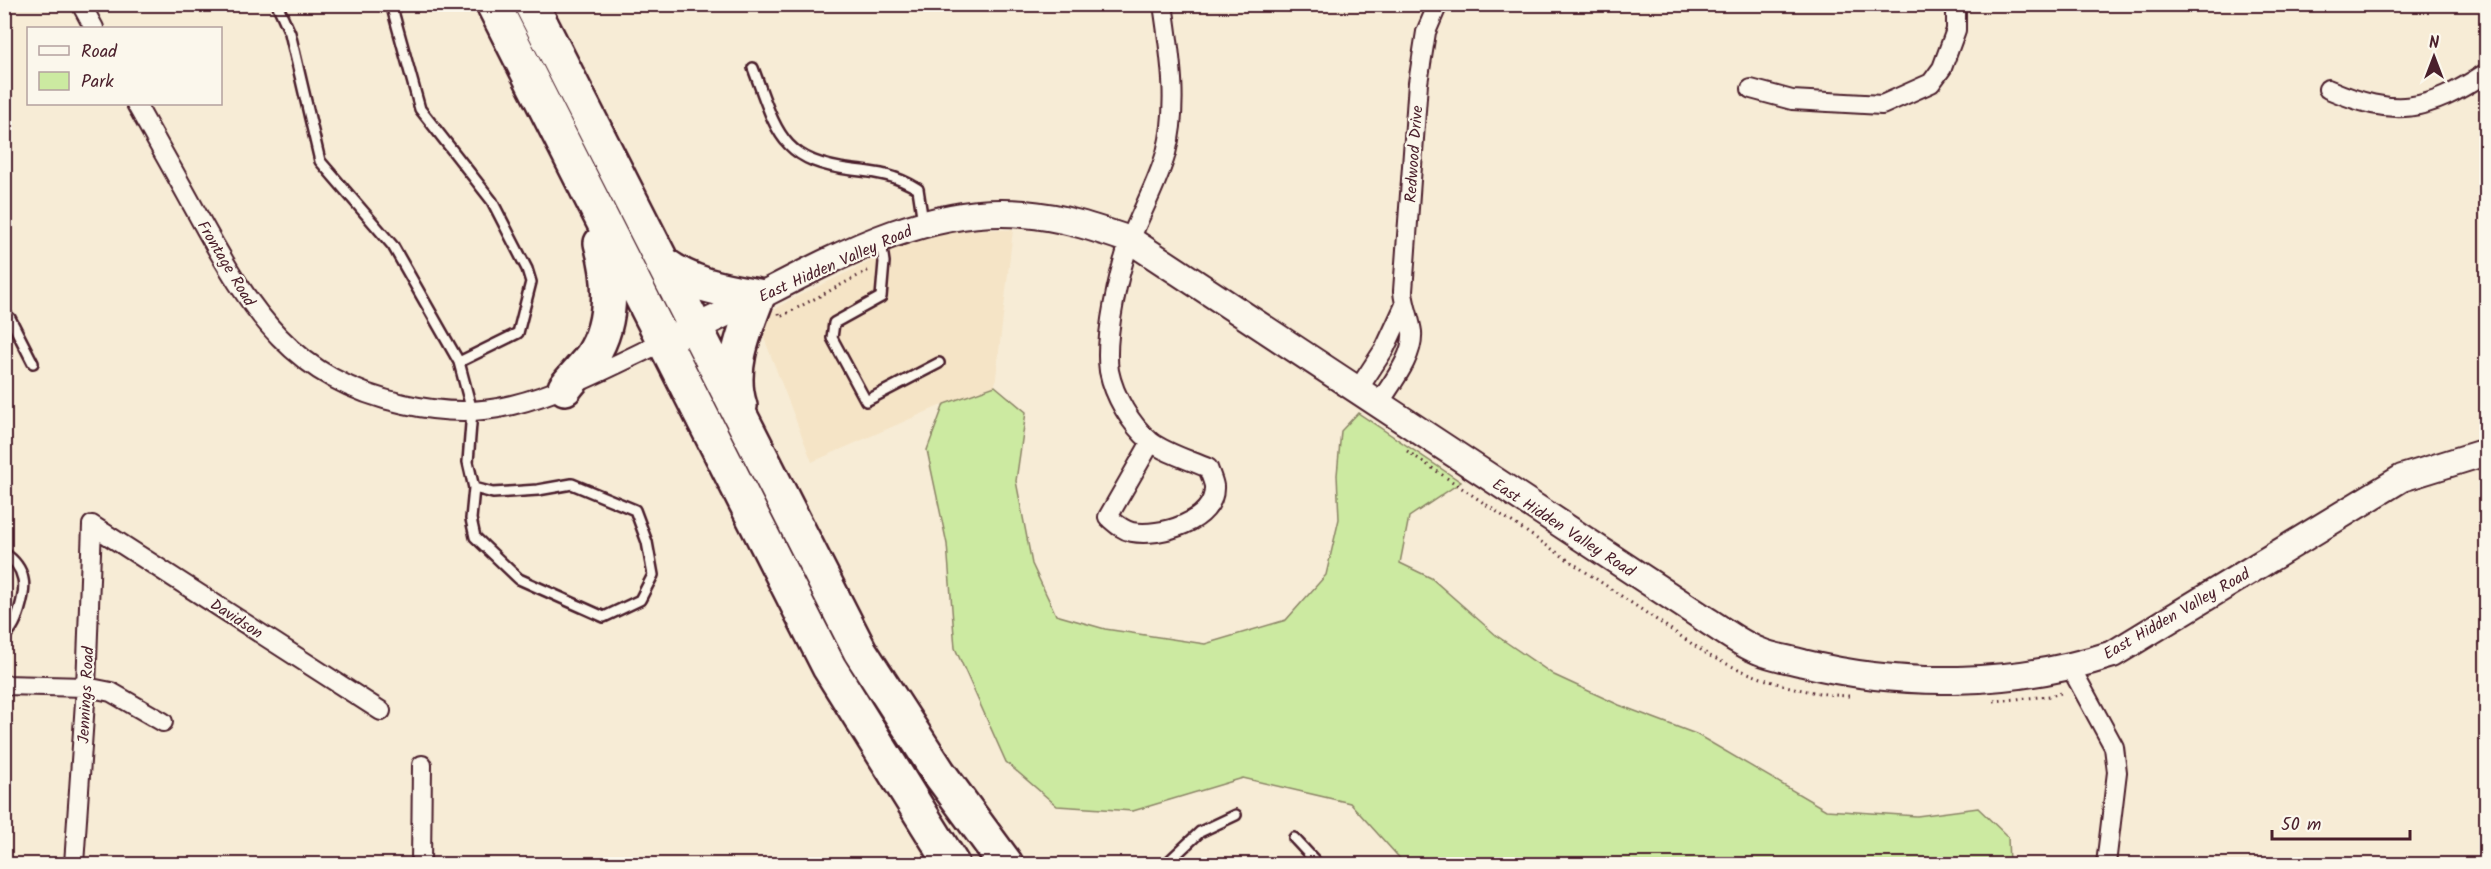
<svg xmlns="http://www.w3.org/2000/svg" width="2491" height="869" font-family="Kalam,sans-serif">
<style>
.built{fill:#f5e4c6}
.green{fill:#cceaa1;stroke:#8b8466;stroke-width:1.5}
.lines{fill:none;stroke-linecap:round;stroke-linejoin:round}
.lane-casing{stroke:#4a1f2b;stroke-width:14}
.street-casing{stroke:#4a1f2b;stroke-width:22}
.secondary-casing{stroke:#4a1f2b;stroke-width:30}
.highway-casing{stroke:#4a1f2b;stroke-width:38}
.path{stroke:#4a1f2b;stroke-width:3;stroke-dasharray:1.5 4.5;stroke-linecap:butt}
.lane{stroke:#fbf7ec;stroke-width:9}
.street{stroke:#fbf7ec;stroke-width:18}
.secondary{stroke:#fbf7ec;stroke-width:26}
.highway{stroke:#fbf7ec;stroke-width:33}
.labels{text-anchor:middle;stroke-width:4.5;stroke-linejoin:round;paint-order:stroke}
.street-label{font-size:16px;fill:#4a1f2b;stroke:#fbf7ec}
</style>
<rect width="100%" height="100%" fill="#f7ecd6"/>
<filter id="ink" filterUnits="userSpaceOnUse"><feTurbulence type="fractalNoise" baseFrequency=".0167" numOctaves="2"/><feDisplacementMap in="SourceGraphic" scale="12" xChannelSelector="R" yChannelSelector="G"/><feConvolveMatrix kernelMatrix="1 2 1 2 8 2 1 2 1" color-interpolation-filters="sRGB"/></filter>
<g filter="url(#ink)">
<path class="built" d="M1022,5V11L833,5L1022,4Z
M977,229L1013,230L995,386L944,404L812,462L759,325L771,312L788,301L902,246L950,232Z"/>
<path class="green" d="M995,386L1026,412L1016,481L1032,564L1056,615L1105,629L1205,644L1286,620L1326,575L1339,519L1337,475L1341,431L1358,413L1461,482L1409,517L1400,563L1431,578L1497,636L1554,675L1619,705L1696,734L1826,810L1917,816L1978,808L2008,837L2009,864H1405L1350,803L1243,778L1133,811L1057,806L1006,762L955,648L947,544L927,450L944,404Z"/>
<g class="lines">
<g class="lane-casing">
<path id="lane" d="M277,4L290,33L320,161L393,246L459,362
M391,4L420,109L492,201L527,269L531,282L518,333L459,362L472,411L468,462L474,488L471,519L475,537L519,579L604,617L640,600L653,575L647,542L635,510L572,484L538,490L493,493L474,488
M753,68C777,131 779,161 853,170C880,173 895,175 918,189L923,222
M881,242L884,262L881,297L834,323L832,338L866,401L939,363
M4,315L10,318L33,363
M4,553C13,559 21,568 23,579C26,592 17,629 4,635
M1294,838L1318,864
M1166,864L1200,832L1236,815"/>
</g>
<g class="street-casing">
<path id="street" d="M81,4L94,28
M1751,89L1792,100L1882,105L1931,83L1942,68L1956,30V4
M2328,89C2396,118 2426,112 2486,73
M136,104C157,142 179,180 200,219C251,311 293,380 404,404C439,412 477,414 512,405C565,392 614,365 663,342
M1357,391L1385,348L1404,307
M1378,405C1390,385 1414,357 1412,332C1410,318 1404,306 1403,291L1418,83L1426,32L1438,4
M1151,442L1108,517C1115,523 1122,530 1132,532C1159,537 1216,522 1214,486C1213,480 1210,474 1208,468C1190,460 1165,453 1150,441C1131,425 1114,396 1109,371C1104,337 1119,270 1131,238C1142,210 1158,182 1166,153C1179,104 1170,54 1163,4
M92,525L381,711
M2071,668L2114,747L2117,772L2106,864
M4,685L86,687L111,692L163,722
M74,864L86,687L92,525
M421,864L422,765"/>
</g>
<g class="secondary-casing">
<path id="secondary" d="M679,335C786,290 902,202 1024,214C1062,217 1095,228 1130,240L1708,621C1724,631 1741,644 1759,651C1772,657 1789,659 1803,663C1904,688 2015,686 2113,654L2402,478L2486,452"/>
</g>
<g class="highway-casing">
<path id="highway" d="M493,4L829,667L952,864
M531,4L860,651L939,773L1006,864
M662,263C691,285 723,290 758,296C745,330 728,369 740,406
M565,388C573,377 584,367 592,356C614,322 611,280 601,243"/>
</g>
<path class="path" d="M779,313L780,317L871,269
M1407,451L1710,656C1755,678 1799,694 1850,696
M1994,701L2050,696L2065,692"/>
<use href="#lane" class="lane"/>
<use href="#street" class="street"/>
<use href="#secondary" class="secondary"/>
<use href="#highway" class="highway"/>
</g>
</g>
<g class="labels">
<g class="street-label">
<text transform="translate(1413 154) rotate(-86)" y="6">Redwood Drive</text>
<text transform="translate(227 263) rotate(59)" y="6">Frontage Road</text>
<text transform="translate(835 263) rotate(-24)" y="6">East Hidden Valley Road</text>
<text transform="translate(1564 527) rotate(33)" y="6">East Hidden Valley Road</text>
<text transform="translate(2176 613) rotate(-30)" y="6">East Hidden Valley Road</text>
<text transform="translate(237 618) rotate(33)" y="6">Davidson</text>
<text transform="translate(85 695) rotate(-87)" y="6">Jennings Road</text>
</g>
</g>
<rect width="2491" height="869" fill="none" stroke="#fbf7ec" stroke-width="24"/>
<rect x="12" y="12" width="2467" height="845" fill="none" stroke="#4a1f2b" stroke-width="2" filter="url(#ink)"/>
<rect x="27" y="27" width="195" height="78" fill="#fbf7ec" stroke="#b4a19f" stroke-width="1.5"/>
<rect x="39" y="46" width="30" height="9" fill="#fbf7ec" stroke="#b4a19f" stroke-width="1.5"/>
<text x="81" y="57" font-size="18" fill="#4a1f2b">Road</text>
<rect x="39" y="72" width="30" height="18" fill="#cceaa1" stroke="#b4a19f" stroke-width="1.5"/>
<text x="81" y="87" font-size="18" fill="#4a1f2b">Park</text>
<g transform="translate(2434 57)" stroke="#fbf7ec" stroke-width="4.5" paint-order="stroke">
<path d="M0-4.5L10 22L0 15L-10 22Z" fill="#4a1f2b"/>
<text y="-9" font-size="16" font-weight="bold" text-anchor="middle" fill="#4a1f2b">N</text>
</g>
<path d="M2272 830v9h138v-9" fill="none" stroke="#4a1f2b" stroke-width="3"/>
<text x="2281" y="830" font-size="18" fill="#4a1f2b" stroke="#fbf7ec" stroke-width="4.5" paint-order="stroke">50 m</text>
</svg>
